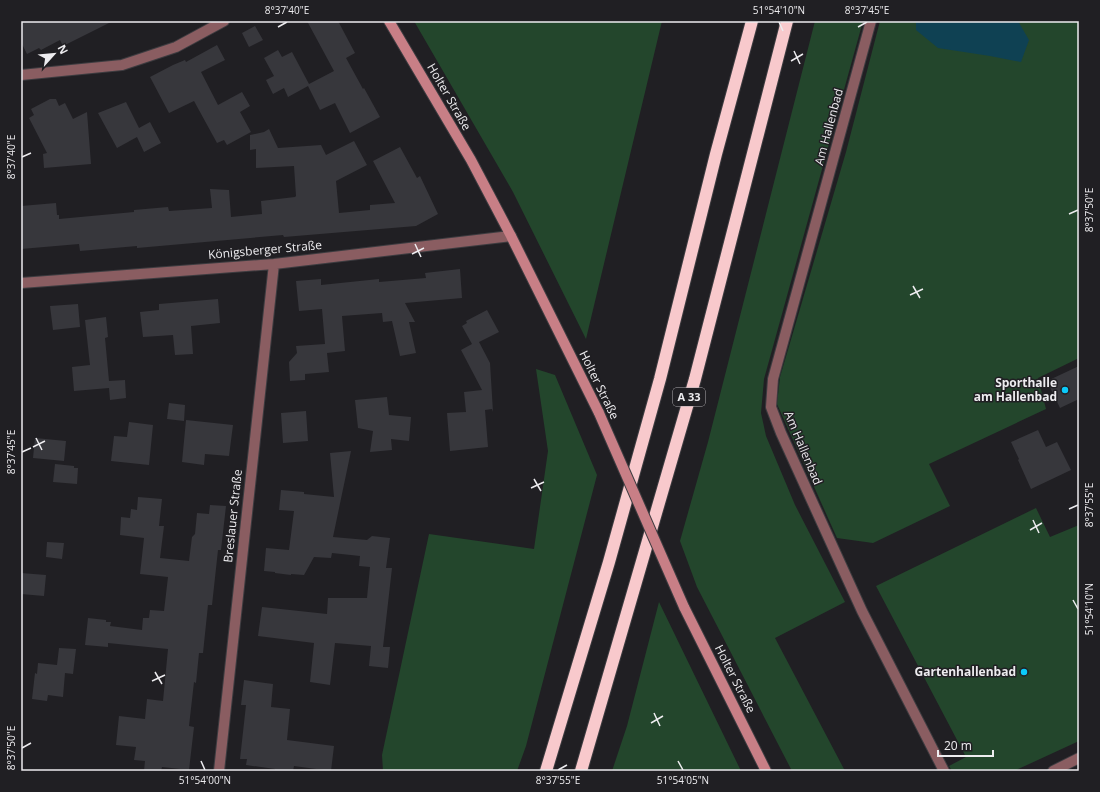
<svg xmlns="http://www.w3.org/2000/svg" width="1100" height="792" font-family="'Open Sans',sans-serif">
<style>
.green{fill:#23462c}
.water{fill:#0f4153}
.building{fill:#37373c}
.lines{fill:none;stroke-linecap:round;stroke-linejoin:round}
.street-casing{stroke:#3d3c40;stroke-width:12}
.secondary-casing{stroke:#3d3c40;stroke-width:12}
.highway-casing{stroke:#3d3c40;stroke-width:14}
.street{stroke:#8a5d61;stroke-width:10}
.secondary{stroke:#c87f86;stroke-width:10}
.highway{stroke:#f8c9cc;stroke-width:12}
.secondary-bridge-casing{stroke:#3d3c40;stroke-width:12;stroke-linecap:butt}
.secondary-bridge{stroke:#c87f86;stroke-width:10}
.ticks{fill:none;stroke:#edecef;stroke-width:1.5}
.poi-dot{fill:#0bcafa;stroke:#201f23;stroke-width:1.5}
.labels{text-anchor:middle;stroke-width:3;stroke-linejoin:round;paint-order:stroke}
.shield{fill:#201f23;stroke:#b0aeb2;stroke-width:1}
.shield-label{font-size:11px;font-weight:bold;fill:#edecef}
.street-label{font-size:12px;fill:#edecef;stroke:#201f23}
.poi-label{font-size:12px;font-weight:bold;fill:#edecef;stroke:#201f23;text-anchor:end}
.neatline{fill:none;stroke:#edecef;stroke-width:1.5}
.ticks-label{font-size:10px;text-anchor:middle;fill:#edecef}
</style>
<rect width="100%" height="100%" fill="#201f23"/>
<path class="green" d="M414,21H662L586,339L513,192Z
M815,21H863L764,379L761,413L766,436L795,505L845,602L775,638L845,771H792L697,587L680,541L708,442Z
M880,21H1079V358L1038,378L1046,409L929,464L950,506L873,543L837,538L777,404L780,377L846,152Z
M536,369L555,375L597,475L526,746L517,771H383L382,755L429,534L534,549L548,451Z
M1036,508L1050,537L1079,525V741L1014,771H952L949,766L966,757L876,586Z
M659,602L741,771H612L627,726Z"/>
<path class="water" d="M916,21H1018L1029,40L1021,62L990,56L938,48L916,30Z"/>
<path class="building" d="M21,21H113L63,46L60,40L41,50L39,48L27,54L21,42Z
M307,21H338L355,53L346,58L363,89L364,88L380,117L350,133L335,103L320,110L308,86L288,97L284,88L273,94L266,80L274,76L264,58L278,50L282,57L292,52L309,84L334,71Z
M255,26L263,40L249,47L242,33Z
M217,45L225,60L201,72L218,105L242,92L250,106L240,112L251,132L227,145L224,140L217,143L194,101L169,113L150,77L173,65L185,60L186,62Z
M50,99H56L59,106L65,103L73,119L87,112L91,164L44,168L43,154L47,153L29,118L34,115L31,109Z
M126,102L139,128L150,122L161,143L144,152L137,137L117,148L98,113Z
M269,129L278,148L321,145L326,155L354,141L367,165L336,181L339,213L370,210V205L395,203L373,161L400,147L417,178L420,176L438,214L416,226L284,237L283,235L137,248V246L80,251L79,244L21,249V206L56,203L57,215H59V219L134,212V210L168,207L169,211L212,208L210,189L229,190L231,217L262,214L261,201L295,197L296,196L294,166L256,168V149L250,150V135L264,132Z
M460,269L462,298L405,303L415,322H409L416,353L400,356L392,321L383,322L382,313L342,316L345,351L327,353L329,372L305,374V380L290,381L289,362L297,353L296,346L325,344L322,309L299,311L296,281L321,279V285L379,279V282L426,278L425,273Z
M218,299L220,323L191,326L193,354L175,355L173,335L143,337L140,312L159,310V304Z
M78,304L80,327L53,330L50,306Z
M487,310L499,332L479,342L490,363L493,412L492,409L485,410L488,447L450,451L447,413L466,412L464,392L482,390L461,350L472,344L462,326L467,323L466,321Z
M106,317L108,337L105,338L109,381L125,380L126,398L110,400L109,388L74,391L72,367L90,365L85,320Z
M1079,366V399L1060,408L1047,381Z
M387,397L389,415L411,417L409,441L391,439L392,450L370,452L373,431L358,428L355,400Z
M169,403L185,405L184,421L167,419Z
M306,411L308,441L283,443L281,413Z
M186,420L233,425L229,456L205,454L204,465L182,462Z
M129,422L153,425L149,465L111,461L114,436L127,437Z
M1038,430L1046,447L1057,442L1071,470L1031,489L1018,460L1019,459L1011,442Z
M35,438L66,441L64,461L33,458Z
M351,451L333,537L367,540L372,536L390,538L386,568H392L383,647H390L388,668L369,666L371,646L335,643L330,685L310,682L314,643L258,636L262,607L327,614L328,598H367L370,567L359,566L360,556L332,553L331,558L314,557L304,575L291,574V575L275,573V572L264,571L266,548L289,550L294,511L279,510L281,490L304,492V494L334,497L330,453Z
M55,464L74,466V468H78L77,484L53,482Z
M138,497L162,499L159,526H164L160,558L189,561L192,537L195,534L197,513L209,514L210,505L226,506L221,550H218L212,605H208L203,653H199L196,683L194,682L189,726L194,727L189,770L162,767L161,771H144L145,761L134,760L136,747L116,745L119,716L145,719L147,699L163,701L168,649L108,643V647L85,645L88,618L106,620V622H111L110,626L142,630L143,618H149L150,610L164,611L168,577L140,574L144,538L120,535L121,517L130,518L131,509L137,510Z
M47,542L64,543L62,559L46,557Z
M21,573L46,575L44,596L21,594Z
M59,648L76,649L73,674L65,673L63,697L48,695L47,701L32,699L35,673L37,674L38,663L57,665Z
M244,680L273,684L271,707L290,709L287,740L334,746L331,771L294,766L293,771H275V769L246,765L247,759H240L246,705H241Z"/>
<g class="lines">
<g class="street-casing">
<path id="street" d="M871,21L773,379L771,407L781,433L862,611L944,771
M21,75L122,65L176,47L224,21
M21,283L274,264L511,236
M219,771L274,264
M1053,771L1079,758"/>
</g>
<g class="secondary-casing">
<path id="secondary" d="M389,21L471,160L511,236L599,413
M684,607L766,771"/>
</g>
<g class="highway-casing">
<path id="highway" d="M546,771L609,562L660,379L716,154L752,21
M581,771L695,379L787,21"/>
</g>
<use href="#street" class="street"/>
<use href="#secondary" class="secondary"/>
<use href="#highway" class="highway"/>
<g class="secondary-bridge-casing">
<path id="secondary-bridge" d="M599,413L684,607"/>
</g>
<use href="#secondary-bridge" class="secondary-bridge"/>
</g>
<path class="ticks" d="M779,22L783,31M278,27L287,22M858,27L867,22M794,51L800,64M791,61L803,54M22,157L31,153M1069,214L1078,210M415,244L421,257M412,254L424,248M913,286L920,298M910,295L923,289M36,438L42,450M33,447L45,441M22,452L31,448M534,479L541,491M531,488L544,482M1069,509L1078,505M1033,520L1039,533M1030,530L1042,523M1073,600L1078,609M155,672L162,684M152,681L165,675M654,713L660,726M651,723L663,716M22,748L31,743M201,761L205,770M678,761L683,770M558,770L567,765"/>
<g class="poi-dot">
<circle cx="1065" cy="390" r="4"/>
<circle cx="1024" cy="672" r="4"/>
</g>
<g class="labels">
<rect class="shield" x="673" y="388" width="32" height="18" rx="3"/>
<g class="shield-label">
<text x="689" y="401">A 33</text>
</g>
<g class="street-label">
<text transform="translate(449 97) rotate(60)" y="4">Holter Straße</text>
<text transform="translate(829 127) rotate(-75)" y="4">Am Hallenbad</text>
<text transform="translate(265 250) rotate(-5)" y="4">Königsberger Straße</text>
<text transform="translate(599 385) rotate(64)" y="4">Holter Straße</text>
<text transform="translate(803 448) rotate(67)" y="4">Am Hallenbad</text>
<text transform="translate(233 516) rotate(-84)" y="4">Breslauer Straße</text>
<text transform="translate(735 679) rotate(63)" y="4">Holter Straße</text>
</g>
<g class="poi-label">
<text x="1057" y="387">Sporthalle<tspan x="1057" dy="14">am Hallenbad</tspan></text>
<text x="1016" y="676">Gartenhallenbad</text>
</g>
</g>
<rect width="1100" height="792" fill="none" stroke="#201f23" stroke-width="44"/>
<g transform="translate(54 54) rotate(63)" stroke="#201f23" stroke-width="3" paint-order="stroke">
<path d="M0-3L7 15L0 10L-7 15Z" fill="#edecef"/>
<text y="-6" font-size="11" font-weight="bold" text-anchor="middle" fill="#edecef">N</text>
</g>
<path d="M938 750v6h55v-6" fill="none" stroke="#edecef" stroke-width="2"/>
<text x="944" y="750" font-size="12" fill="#edecef" stroke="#201f23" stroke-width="3" paint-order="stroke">20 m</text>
<rect x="22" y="22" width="1056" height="748" class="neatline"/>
<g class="ticks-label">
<text x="287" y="14">8°37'40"E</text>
<text x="779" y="14">51°54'10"N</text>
<text x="867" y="14">8°37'45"E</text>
<text transform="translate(11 157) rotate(-90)" y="4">8°37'40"E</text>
<text transform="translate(1089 210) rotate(-90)" y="4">8°37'50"E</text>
<text transform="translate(11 452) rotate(-90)" y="4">8°37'45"E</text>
<text transform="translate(1089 505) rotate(-90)" y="4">8°37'55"E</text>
<text transform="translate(1089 609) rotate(-90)" y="4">51°54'10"N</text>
<text transform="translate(11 748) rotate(-90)" y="4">8°37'50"E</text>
<text x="205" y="784">51°54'00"N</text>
<text x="558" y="784">8°37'55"E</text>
<text x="683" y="784">51°54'05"N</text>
</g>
</svg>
